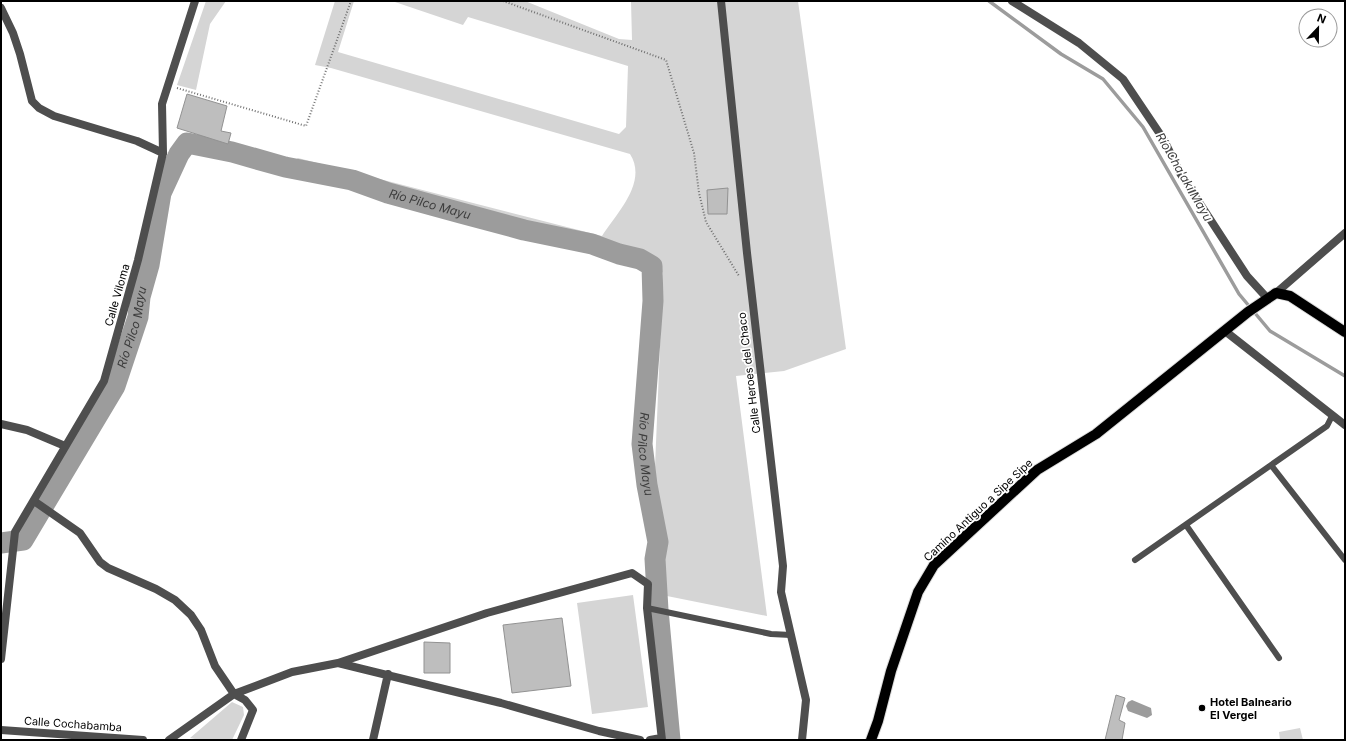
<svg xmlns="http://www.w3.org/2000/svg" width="1346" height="741" font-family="Inter,sans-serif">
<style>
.green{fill:#d5d5d5}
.water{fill:#9c9c9c}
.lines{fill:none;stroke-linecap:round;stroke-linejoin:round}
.stream{stroke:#9c9c9c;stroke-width:3.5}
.river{stroke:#9c9c9c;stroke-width:21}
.building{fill:#bebebe;stroke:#929292}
.primary-casing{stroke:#dbdbdb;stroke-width:12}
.path{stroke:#707070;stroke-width:2;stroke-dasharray:1 2;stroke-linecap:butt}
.service{stroke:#4e4e4e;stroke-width:6}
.minor{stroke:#4e4e4e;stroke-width:8}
.tertiary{stroke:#4e4e4e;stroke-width:8}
.primary{stroke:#000;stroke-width:10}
.poi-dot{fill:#000;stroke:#fff;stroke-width:1.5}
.labels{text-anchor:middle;stroke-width:3.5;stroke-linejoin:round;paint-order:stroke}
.street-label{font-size:11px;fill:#000;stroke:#fff}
.poi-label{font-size:11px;font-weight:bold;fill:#000;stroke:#fff;text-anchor:start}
.water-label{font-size:12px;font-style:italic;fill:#3d3d3d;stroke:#fff}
</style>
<rect width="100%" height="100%" fill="#fff"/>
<path class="green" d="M206,1H226L210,24L196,90L177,85Z
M335,1H354L338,52L619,134L626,127L628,66L468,17L463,25L392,1H525L619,39L632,40L631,1H798L846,349L784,371L736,376L767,616L657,594L655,467L663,273L657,265L592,244L524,230L388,193L352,180L285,167L298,158L602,236C617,213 648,182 630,154L331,68L315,65Z
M633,595L648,707L592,714L577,603Z
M232,702L243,707L244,715L232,740H200L190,738Z
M1300,728L1303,740H1280L1279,732Z"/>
<path class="water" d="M1132,700L1151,708L1152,715L1147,718L1128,711L1126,706L1128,702Z"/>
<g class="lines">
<path class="stream" d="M989,1L1061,54L1103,79L1143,127L1239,294L1270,331L1345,376"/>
<path class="river" id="s1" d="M1,543L23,540L115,386L138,317L140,297L149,265L161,193L179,154L187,143L232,152L285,167L352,180L388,193L461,213L524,230L592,244L619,254L640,259L652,266L653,301L642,444L647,485L658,542L655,559L658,610L670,740"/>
</g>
<path class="building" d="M187,94L227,106L221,131L231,133L228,144L177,128Z
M728,188L727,214H708L707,190Z
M562,618L571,686L512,693L503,625Z
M424,642L450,643V673H424Z
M1116,695L1125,698L1119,720L1125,723L1122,740H1105Z"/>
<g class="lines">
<g class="primary-casing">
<path id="primary" d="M871,740L878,721L891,671L918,592L934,565L1037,470L1096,434L1248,312L1276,293L1290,296L1345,332"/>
</g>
<path class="path" d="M503,1L666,60L694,153L699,193L706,222L739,276
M177,88L306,126L351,1"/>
<path class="service" d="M1271,465L1345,560
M1186,525L1279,658
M1135,560L1327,426L1332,416
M647,608L771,634L791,635"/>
<path class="minor" d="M721,1L747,253L783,566L781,592L806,700L802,740
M1012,1L1079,43L1123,79L1164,140L1180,173L1247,276L1268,299
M1,8L13,33L20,54L32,101L39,108L54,116L137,141L163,153
M1276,293L1345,233
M1225,331L1345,425
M1,424L27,430L65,446
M34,501L80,533L100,562L108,568L156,589L175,600L191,615L201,630L215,666L234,694L245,700L253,710L241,740
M338,663L487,613L632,573L648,584L647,608L662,740
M1,730L143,740
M169,740L234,694L292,672L338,663L501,703L599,731L640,740
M373,740L388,674
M650,740L661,738"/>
<path class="tertiary" d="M1,659L15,532L104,381L138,260L163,153L162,104L195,1"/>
<use href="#primary" class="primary"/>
</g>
<circle class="poi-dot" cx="1202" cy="708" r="4"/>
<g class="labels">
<g class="street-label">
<text transform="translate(117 295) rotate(-74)" y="4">Calle Viloma</text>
<text transform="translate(749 373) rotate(-97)" y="4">Calle Heroes del Chaco</text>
<text transform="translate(978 510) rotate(-43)" y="4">Camino Antiguo a Sipe Sipe</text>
<text transform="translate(73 724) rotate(4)" y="4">Calle Cochabamba</text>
</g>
<g class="poi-label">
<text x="1210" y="706">Hotel Balneario<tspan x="1210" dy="13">El Vergel</tspan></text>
</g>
<g class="water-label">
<text transform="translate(1184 177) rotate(60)" y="4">Río Cha'aki Mayu</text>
<text dy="4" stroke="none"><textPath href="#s1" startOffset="708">Río Pilco Mayu</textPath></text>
<text dy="4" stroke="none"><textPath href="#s1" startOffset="263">Río Pilco Mayu</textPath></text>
<text dy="4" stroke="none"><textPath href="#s1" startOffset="1128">Río Pilco Mayu</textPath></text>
</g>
</g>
<rect width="1346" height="741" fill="none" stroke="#000000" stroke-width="4"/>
<g transform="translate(1318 28) rotate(22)"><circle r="19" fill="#ffffff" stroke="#999999"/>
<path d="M0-3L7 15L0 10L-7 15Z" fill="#000000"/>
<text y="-6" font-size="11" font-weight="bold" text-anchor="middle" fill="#000000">N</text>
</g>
</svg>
